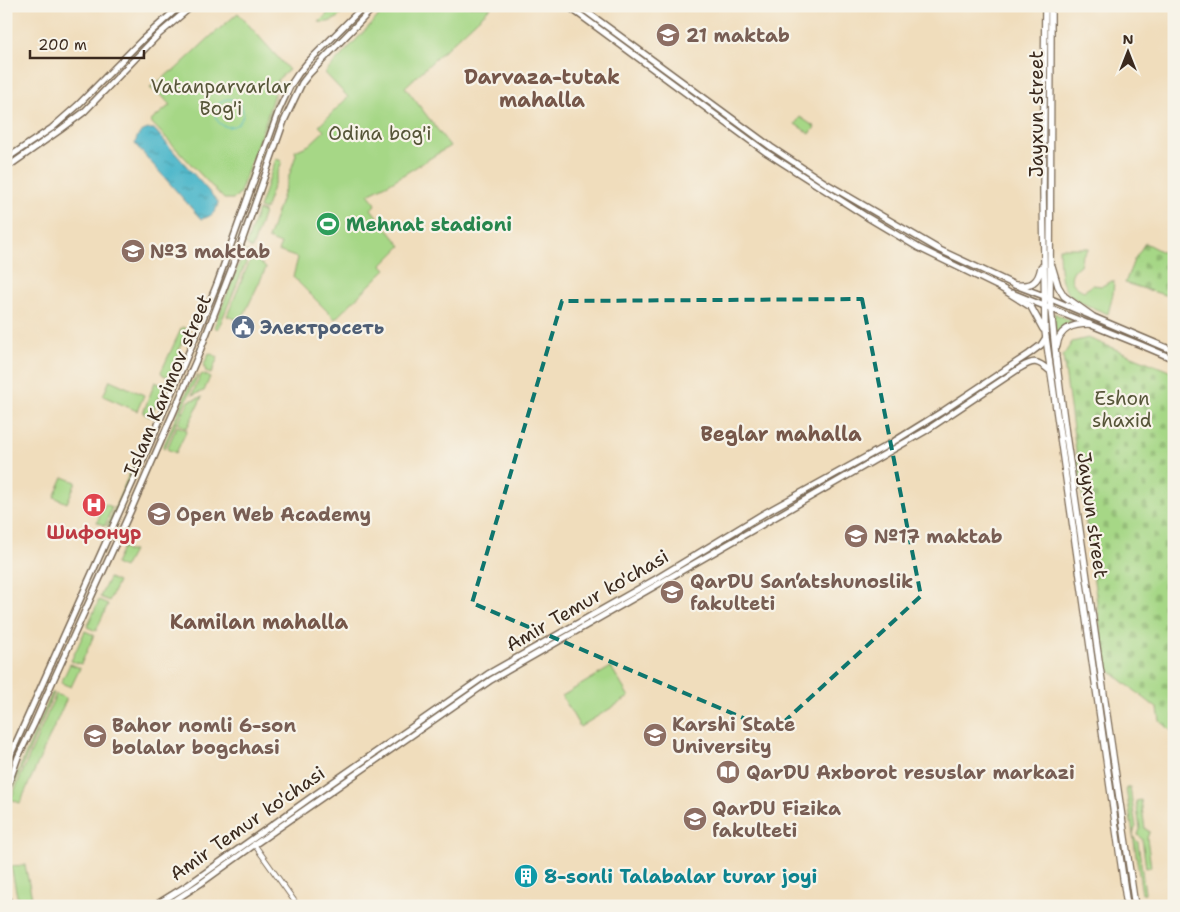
<svg xmlns="http://www.w3.org/2000/svg" width="1180" height="912" font-family="'Shantell Sans',sans-serif">
<style>
.green{fill:#a6d786;stroke:#708052}
.cemetery{fill:url(#cemetery-stones);stroke:#708052}
.water{fill:url(#water-ripples);stroke:#447074}
.lines{fill:none;stroke-linecap:round;stroke-linejoin:round}
.stream{stroke:#4db7ca;stroke-width:1}
.minor-casing{stroke:#7a6955;stroke-width:6}
.major-casing{stroke:#7a6955;stroke-width:8}
.highway-casing{stroke:#7a6955;stroke-width:8}
.minor{stroke:#fff;stroke-width:4}
.major{stroke:#fff;stroke-width:5}
.highway{stroke:#fff;stroke-width:5.5}
.marked{fill:none;stroke:#0f766e;stroke-width:4;stroke-dasharray:10 6;stroke-linejoin:round}
.labels{text-anchor:middle;stroke-width:4.5;stroke-linejoin:round;paint-order:stroke}
.education-label{font-size:19px;font-weight:bold;fill:#785e54;stroke:#f7f3e8;text-anchor:start}
.park-label{font-size:19px;fill:#565538;stroke:#f7f3e8}
.street-label{font-size:19px;fill:#3b2a1e;stroke:#f7f3e8}
.leisure-label{font-size:19px;font-weight:bold;fill:#27864d;stroke:#f7f3e8;text-anchor:start}
.service-label{font-size:19px;font-weight:bold;fill:#4e5e75;stroke:#f7f3e8;text-anchor:start}
.health-label{font-size:19px;font-weight:bold;fill:#be3a42;stroke:#f7f3e8}
.culture-label{font-size:19px;font-weight:bold;fill:#0d838f;stroke:#f7f3e8;text-anchor:start}
.neighbourhood-label{font-size:20px;font-weight:bold;fill:#76574a;stroke:#f7f3e8}
</style>
<defs>
<pattern id="cemetery-stones" width="16" height="16" patternUnits="userSpaceOnUse" patternTransform="scale(1.25)"><rect width="16" height="16" fill="#a6d786"/><path d="M2 7V4a2 2 0 0 1 4 0v3zM10 15v-3a2 2 0 0 1 4 0v3z" fill="#90b973"/></pattern>
<pattern id="water-ripples" width="26" height="14" patternUnits="userSpaceOnUse" patternTransform="scale(1.25)"><rect width="26" height="14" fill="#4db7ca"/><path d="M2 4q2-2 4 0t4 0M15 11q2-2 4 0t4 0" fill="none" stroke="#4195a3"/></pattern>
</defs>
<rect width="100%" height="100%" fill="#f7f3e8"/>
<filter id="ink" filterUnits="userSpaceOnUse"><feTurbulence type="fractalNoise" baseFrequency=".02" numOctaves="2"/><feDisplacementMap in="SourceGraphic" scale="10" xChannelSelector="R" yChannelSelector="G"/><feConvolveMatrix kernelMatrix="1 2 1 2 8 2 1 2 1" color-interpolation-filters="sRGB"/></filter>
<filter id="wash" filterUnits="userSpaceOnUse"><feTurbulence type="fractalNoise" baseFrequency=".0096" numOctaves="4" result="noise"/><feDisplacementMap in="SourceGraphic" scale="20" xChannelSelector="R" yChannelSelector="G"/><feGaussianBlur stdDeviation="1.12" result="paint"/><feColorMatrix in="noise" values="0 0 0 0 0 0 0 0 0 0 0 0 0 0 0 0 0 1.4 0 .05"/><feComposite in="paint" operator="in"/></filter>
<g filter="url(#wash)">
<rect width="100%" height="100%" fill="#f0ddbc"/>
<path class="green" d="M335,6H349C339,16 335,24 319,22Z
M388,6H492L405,87L450,146L390,183L368,194L376,204L371,209L401,246L382,265L386,269L335,319L293,277L298,258L278,251L281,244L268,239L296,155L295,151L309,145L324,131L319,126L348,97L325,73Z
M238,13L289,70L278,79L267,117L239,195L233,199H224L152,123L151,121L170,105L163,97L150,88L155,83L157,84L170,72L175,70L210,37Z
M277,93L270,122L245,198L242,200L241,199Z
M800,117L815,127L810,134L795,124Z
M276,159L282,161L265,210L259,208Z
M258,210L264,212L252,249L246,245Z
M1059,248H1089L1082,256L1080,265C1067,274 1069,285 1084,291L1093,285L1102,286L1112,281H1114L1113,294L1108,314C1065,296 1060,297 1059,248Z
M244,251L250,253L218,329L214,327Z
M252,255L266,268L241,321L227,316Z
M1054,313L1072,321L1064,325L1056,337Z
M182,327L190,330L186,339L182,341L180,348V352L169,377L163,375L161,372Z
M209,353L218,357L211,374L206,372L205,368L203,367Z
M203,374L210,377L204,391L192,395L201,375Z
M198,375L165,448L163,447L191,382Z
M110,380L144,395L137,411L103,396Z
M155,382L165,386L150,417L143,413Z
M202,397L187,428L178,424L189,401Z
M177,426L187,430L176,453L167,449Z
M138,454L141,455L109,527L107,526Z
M63,477L76,482L67,503L54,497Z
M105,504L112,507L105,526L97,522Z
M123,547H124L126,551H133L124,568L115,564Z
M109,578L118,582L109,601L100,597Z
M99,600L108,604L96,631L87,627Z
M85,631L94,635L81,664L71,661Z
M70,664L80,668L71,687L61,683Z
M611,667L629,697L580,727L562,696Z
M52,693H54L9,798L8,803H6L12,785Z
M56,694L66,698V700L20,803H19L11,799Z
M1126,788H1130L1136,827C1132,832 1132,838 1138,842L1145,893L1142,894Z
M1141,800L1145,829L1149,831V833L1147,838L1151,867L1146,868L1142,839L1138,835L1140,829L1136,801Z
M25,865L33,903L19,906L11,866Z"/>
<path class="cemetery" d="M1145,243L1174,258V261L1171,263L1167,279L1171,281L1168,296L1125,283L1134,260Z
M1088,338L1174,373V733L1160,721L1158,709L1106,668L1063,356L1072,342Z"/>
<path class="water" d="M149,129H154L218,202C217,212 211,217 201,219L135,144C137,135 140,131 149,129Z"/>
<g class="lines">
<path class="stream" d="M215 113a14 14 0 1 1 28 0a14 14 0 1 1-28 0Z"/>
</g>
</g>
<g filter="url(#ink)">
<g class="lines">
<g class="minor-casing">
<path id="minor" d="M254,844L298,906"/>
</g>
<g class="major-casing">
<path id="major" d="M568,6L767,153L867,217L919,248L1005,290
M579,6L771,147L827,184L940,250L1015,285L1044,296L1174,351
M6,159L52,128L77,106L142,40L180,6
M6,168L60,130L84,112L158,35L192,6
M1012,293L1141,345L1174,359
M6,765L148,448L200,326L217,284L279,110L290,86L298,74L308,62L364,6
M6,791L18,757L34,724L52,683L131,510L198,356L241,244L284,121L302,83L309,74L375,6
M6,891L9,906
M154,906L188,885L310,798L488,674L656,579L763,514L893,442L943,411L1029,354L1041,345L1045,339
M166,906L200,884L254,845L491,680L927,430L1020,368C1034,360 1037,360 1050,371
M1118,906L1129,904"/>
</g>
<g class="highway-casing">
<path id="highway" d="M1045,6L1043,190L1045,331L1127,906
M1051,6L1050,299L1056,358L1066,435L1135,906
M1052,266L1058,286L1064,296L1092,316
M1015,285C1031,286 1038,284 1041,267
M1001,288L1031,307L1043,329
M1057,346C1059,328 1073,324 1089,324"/>
</g>
<use href="#minor" class="minor"/>
<use href="#major" class="major"/>
<use href="#highway" class="highway"/>
</g>
</g>
<path class="marked" d="M862,299L921,596L774,731L472,603L562,301Z"/>
<defs>
<g id="school-disc" transform="scale(1.25)"><circle r="9.5" fill="#8d6e63" stroke="#f7f3e8"/><path d="M0-5L7-2L0 1L-7-2ZM-4 1L0 2.5L4 1V4Q0 6-4 4Z" fill="#fff"/></g>
<g id="stadium-disc" transform="scale(1.25)"><circle r="9.5" fill="#2e9e5b" stroke="#f7f3e8"/><path d="M0-5a6.5 5 0 1 0 0 10a6.5 5 0 1 0 0-10ZM-3.5-1.8h7v3.6h-7Z" fill="#fff"/></g>
<g id="civic-disc" transform="scale(1.25)"><circle r="9.5" fill="#5c6f8a" stroke="#f7f3e8"/><path d="M-.6-6.5H3V-4.5H.6V-3L4-1V1h2V6H-6V1h2V-1L-.6-3ZM-1.2 2.5V6h2.4V2.5Z" fill="#fff"/></g>
<g id="hospital-disc" transform="scale(1.25)"><circle r="9.5" fill="#e0444e" stroke="#f7f3e8"/><path d="M-5-5h3v3.5h4V-5h3V5h-3V1.5h-4V5h-3Z" fill="#fff"/></g>
<g id="university-disc" transform="scale(1.25)"><circle r="9.5" fill="#8d6e63" stroke="#f7f3e8"/><path d="M0-5L7-2L0 1L-7-2ZM-4 1L0 2.5L4 1V4Q0 6-4 4Z" fill="#fff"/></g>
<g id="library-disc" transform="scale(1.25)"><circle r="9.5" fill="#8d6e63" stroke="#f7f3e8"/><path d="M-6-4Q-3-5.5-.7-3.5V5Q-3 3-6 4ZM6-4Q3-5.5 .7-3.5V5Q3 3 6 4Z" fill="#fff"/></g>
<g id="building-disc" transform="scale(1.25)"><circle r="9.5" fill="#0f9aa8" stroke="#f7f3e8"/><path d="M-4-6H4V6H1V3H-1V6H-4ZM-2.5-4.3h1.7v1.8h-1.7ZM.8-4.3h1.7v1.8H.8ZM-2.5-1h1.7V.8h-1.7ZM.8-1h1.7V.8H.8Z" fill="#fff"/></g>
</defs>
<g fill-rule="evenodd">
<use href="#school-disc" x="668" y="35"/>
<use href="#stadium-disc" x="328" y="224"/>
<use href="#school-disc" x="133" y="251"/>
<use href="#civic-disc" x="243" y="327"/>
<use href="#hospital-disc" x="94" y="505"/>
<use href="#university-disc" x="159" y="514"/>
<use href="#school-disc" x="856" y="536"/>
<use href="#university-disc" x="672" y="592"/>
<use href="#university-disc" x="655" y="735"/>
<use href="#school-disc" x="95" y="736"/>
<use href="#library-disc" x="728" y="772"/>
<use href="#university-disc" x="695" y="819"/>
<use href="#building-disc" x="526" y="876"/>
</g>
<g class="labels">
<g class="education-label">
<text x="686" y="42">21 maktab</text>
<text x="150" y="258">№3 maktab</text>
<text x="176" y="521">Open Web Academy</text>
<text x="874" y="543">№17 maktab</text>
<text x="690" y="588">QarDU San‘atshunoslik<tspan x="690" dy="22">fakulteti</tspan></text>
<text x="672" y="731">Karshi State<tspan x="672" dy="22">University</tspan></text>
<text x="112" y="732">Bahor nomli 6-son<tspan x="112" dy="22">bolalar bogchasi</tspan></text>
<text x="746" y="779">QarDU Axborot resuslar markazi</text>
<text x="712" y="815">QarDU Fizika<tspan x="712" dy="22">fakulteti</tspan></text>
</g>
<g class="park-label">
<text x="221" y="93">Vatanparvarlar<tspan x="221" dy="22">Bog'i</tspan></text>
<text x="380" y="140">Odina bog'i</text>
<text x="1122" y="405">Eshon<tspan x="1122" dy="22">shaxid</tspan></text>
</g>
<g class="street-label">
<text transform="translate(1036 114) rotate(-90)" y="7">Jayxun street</text>
<text transform="translate(167 385) rotate(-67)" y="7">Islam Karimov street</text>
<text transform="translate(1093 515) rotate(82)" y="7">Jayxun street</text>
<text transform="translate(587 600) rotate(-30)" y="7">Amir Temur ko'chasi</text>
<text transform="translate(247 823) rotate(-35)" y="7">Amir Temur ko'chasi</text>
</g>
<g class="leisure-label">
<text x="346" y="231">Mehnat stadioni</text>
</g>
<g class="service-label">
<text x="260" y="334">Электросеть</text>
</g>
<g class="health-label">
<text x="94" y="539">Шифонур</text>
</g>
<g class="culture-label">
<text x="544" y="883">8-sonli Talabalar turar joyi</text>
</g>
<g class="neighbourhood-label">
<text x="542" y="84">Darvaza-tutak<tspan x="542" dy="23">mahalla</tspan></text>
<text x="781" y="441">Beglar mahalla</text>
<text x="259" y="629">Kamilan mahalla</text>
</g>
</g>
<rect width="1180" height="912" fill="none" stroke="#f7f3e8" stroke-width="25"/>
<g transform="translate(1128 52)" stroke="#f7f3e8" stroke-width="4" paint-order="stroke">
<path d="M0-4L9 19L0 12L-9 19Z" fill="#3b2a1e"/>
<text y="-8" font-size="14" font-weight="bold" text-anchor="middle" fill="#3b2a1e">N</text>
</g>
<path d="M30 50v8h114v-8" fill="none" stroke="#3b2a1e" stroke-width="2.5"/>
<text x="38" y="50" font-size="15" fill="#3b2a1e" stroke="#f7f3e8" stroke-width="4" paint-order="stroke">200 m</text>
</svg>
